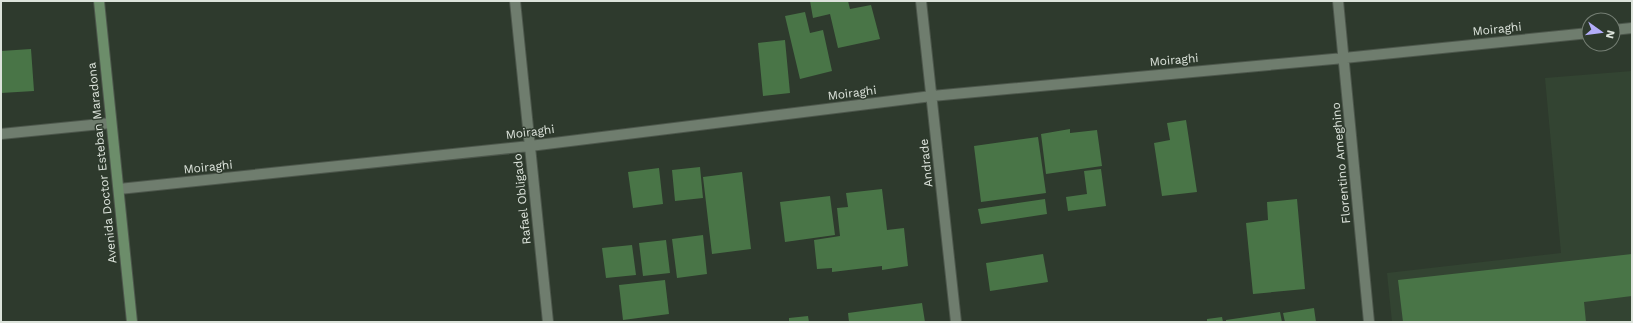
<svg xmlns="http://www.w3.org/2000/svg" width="1633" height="323" font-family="'Work Sans',sans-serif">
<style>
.built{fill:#334432}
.building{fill:#497547}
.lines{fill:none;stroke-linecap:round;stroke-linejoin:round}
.minor-casing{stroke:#4d574c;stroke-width:12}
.secondary-casing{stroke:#4d574c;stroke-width:12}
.minor{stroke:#6f7d6e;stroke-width:10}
.secondary{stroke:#6c8d6a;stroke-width:10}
.labels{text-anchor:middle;stroke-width:3;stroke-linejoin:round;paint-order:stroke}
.street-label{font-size:12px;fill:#dce3db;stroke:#2e3a2d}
</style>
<rect width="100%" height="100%" fill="#2e3a2d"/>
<path class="built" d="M1632,71V322H1392L1387,273L1561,253L1545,78Z"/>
<path class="building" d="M810,1H848L850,9L871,5L880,39L838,48L830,14L813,18Z
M805,12L810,33L823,30L832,71L800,79L785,16Z
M785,40L790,93L763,96L758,43Z
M31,49L34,91L1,93V51Z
M1186,120L1197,192L1162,196L1154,143L1170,140L1167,123Z
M1070,129V133L1097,130L1102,166L1046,174L1041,134Z
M1038,137L1046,193L981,202L974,146Z
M700,167L703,198L675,201L672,170Z
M659,168L663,204L633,208L628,172Z
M1101,169L1106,206L1068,211L1066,197L1087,194L1084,171Z
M742,172L751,249L712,254L703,177Z
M882,189L887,230L904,228L908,266L882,270V266L832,272V268L817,269L814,240L840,236L837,208L848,207L846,193Z
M830,196L835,235L785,242L780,202Z
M1045,199L1047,214L981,224L978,209Z
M1297,199L1305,289L1253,294L1246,223L1268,220L1267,202Z
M703,235L707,274L677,278L672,239Z
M666,240L670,273L643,276L639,243Z
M632,245L636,275L606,278L602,248Z
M1043,254L1048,282L990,291L986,263Z
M1632,254V296L1584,302L1586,322H1403L1398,280Z
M665,280L669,314L623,320L619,285Z
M922,303L925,322H849L848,313Z
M1314,308L1316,322H1285L1283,313Z
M1280,312L1282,322H1226V320Z
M808,316L809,322H789V318Z
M1222,317L1223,322H1207V319Z"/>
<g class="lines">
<g class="minor-casing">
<path id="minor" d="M515,1L548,322
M921,1L956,322
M1338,1L1369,322
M1613,30L1632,28
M1,134L111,123
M119,189L530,146L932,96L1344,58L1589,33"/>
</g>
<g class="secondary-casing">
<path id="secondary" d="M99,1L132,322"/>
</g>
<use href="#minor" class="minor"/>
<use href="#secondary" class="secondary"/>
</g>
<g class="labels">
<g class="street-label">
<text transform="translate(1497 29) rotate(-6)" y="4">Moiraghi</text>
<text transform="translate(1174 60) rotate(-5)" y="4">Moiraghi</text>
<text transform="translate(852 93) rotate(-7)" y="4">Moiraghi</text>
<text transform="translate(530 132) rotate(-7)" y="4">Moiraghi</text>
<text transform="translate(102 163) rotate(-96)" y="4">Avenida Doctor Esteban Maradona</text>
<text transform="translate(926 163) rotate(-96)" y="4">Andrade</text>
<text transform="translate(1341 163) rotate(-95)" y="4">Florentino Ameghino</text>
<text transform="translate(208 167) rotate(-6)" y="4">Moiraghi</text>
<text transform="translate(522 199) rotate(-96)" y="4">Rafael Obligado</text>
</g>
</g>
<rect width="1633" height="323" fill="none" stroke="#dce3db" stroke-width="4"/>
<g transform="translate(1601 32) rotate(104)"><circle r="19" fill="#2e3a2d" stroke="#747e73"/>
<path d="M0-3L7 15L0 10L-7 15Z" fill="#b3adf9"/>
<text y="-6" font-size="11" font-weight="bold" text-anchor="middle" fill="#dce3db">N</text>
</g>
</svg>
